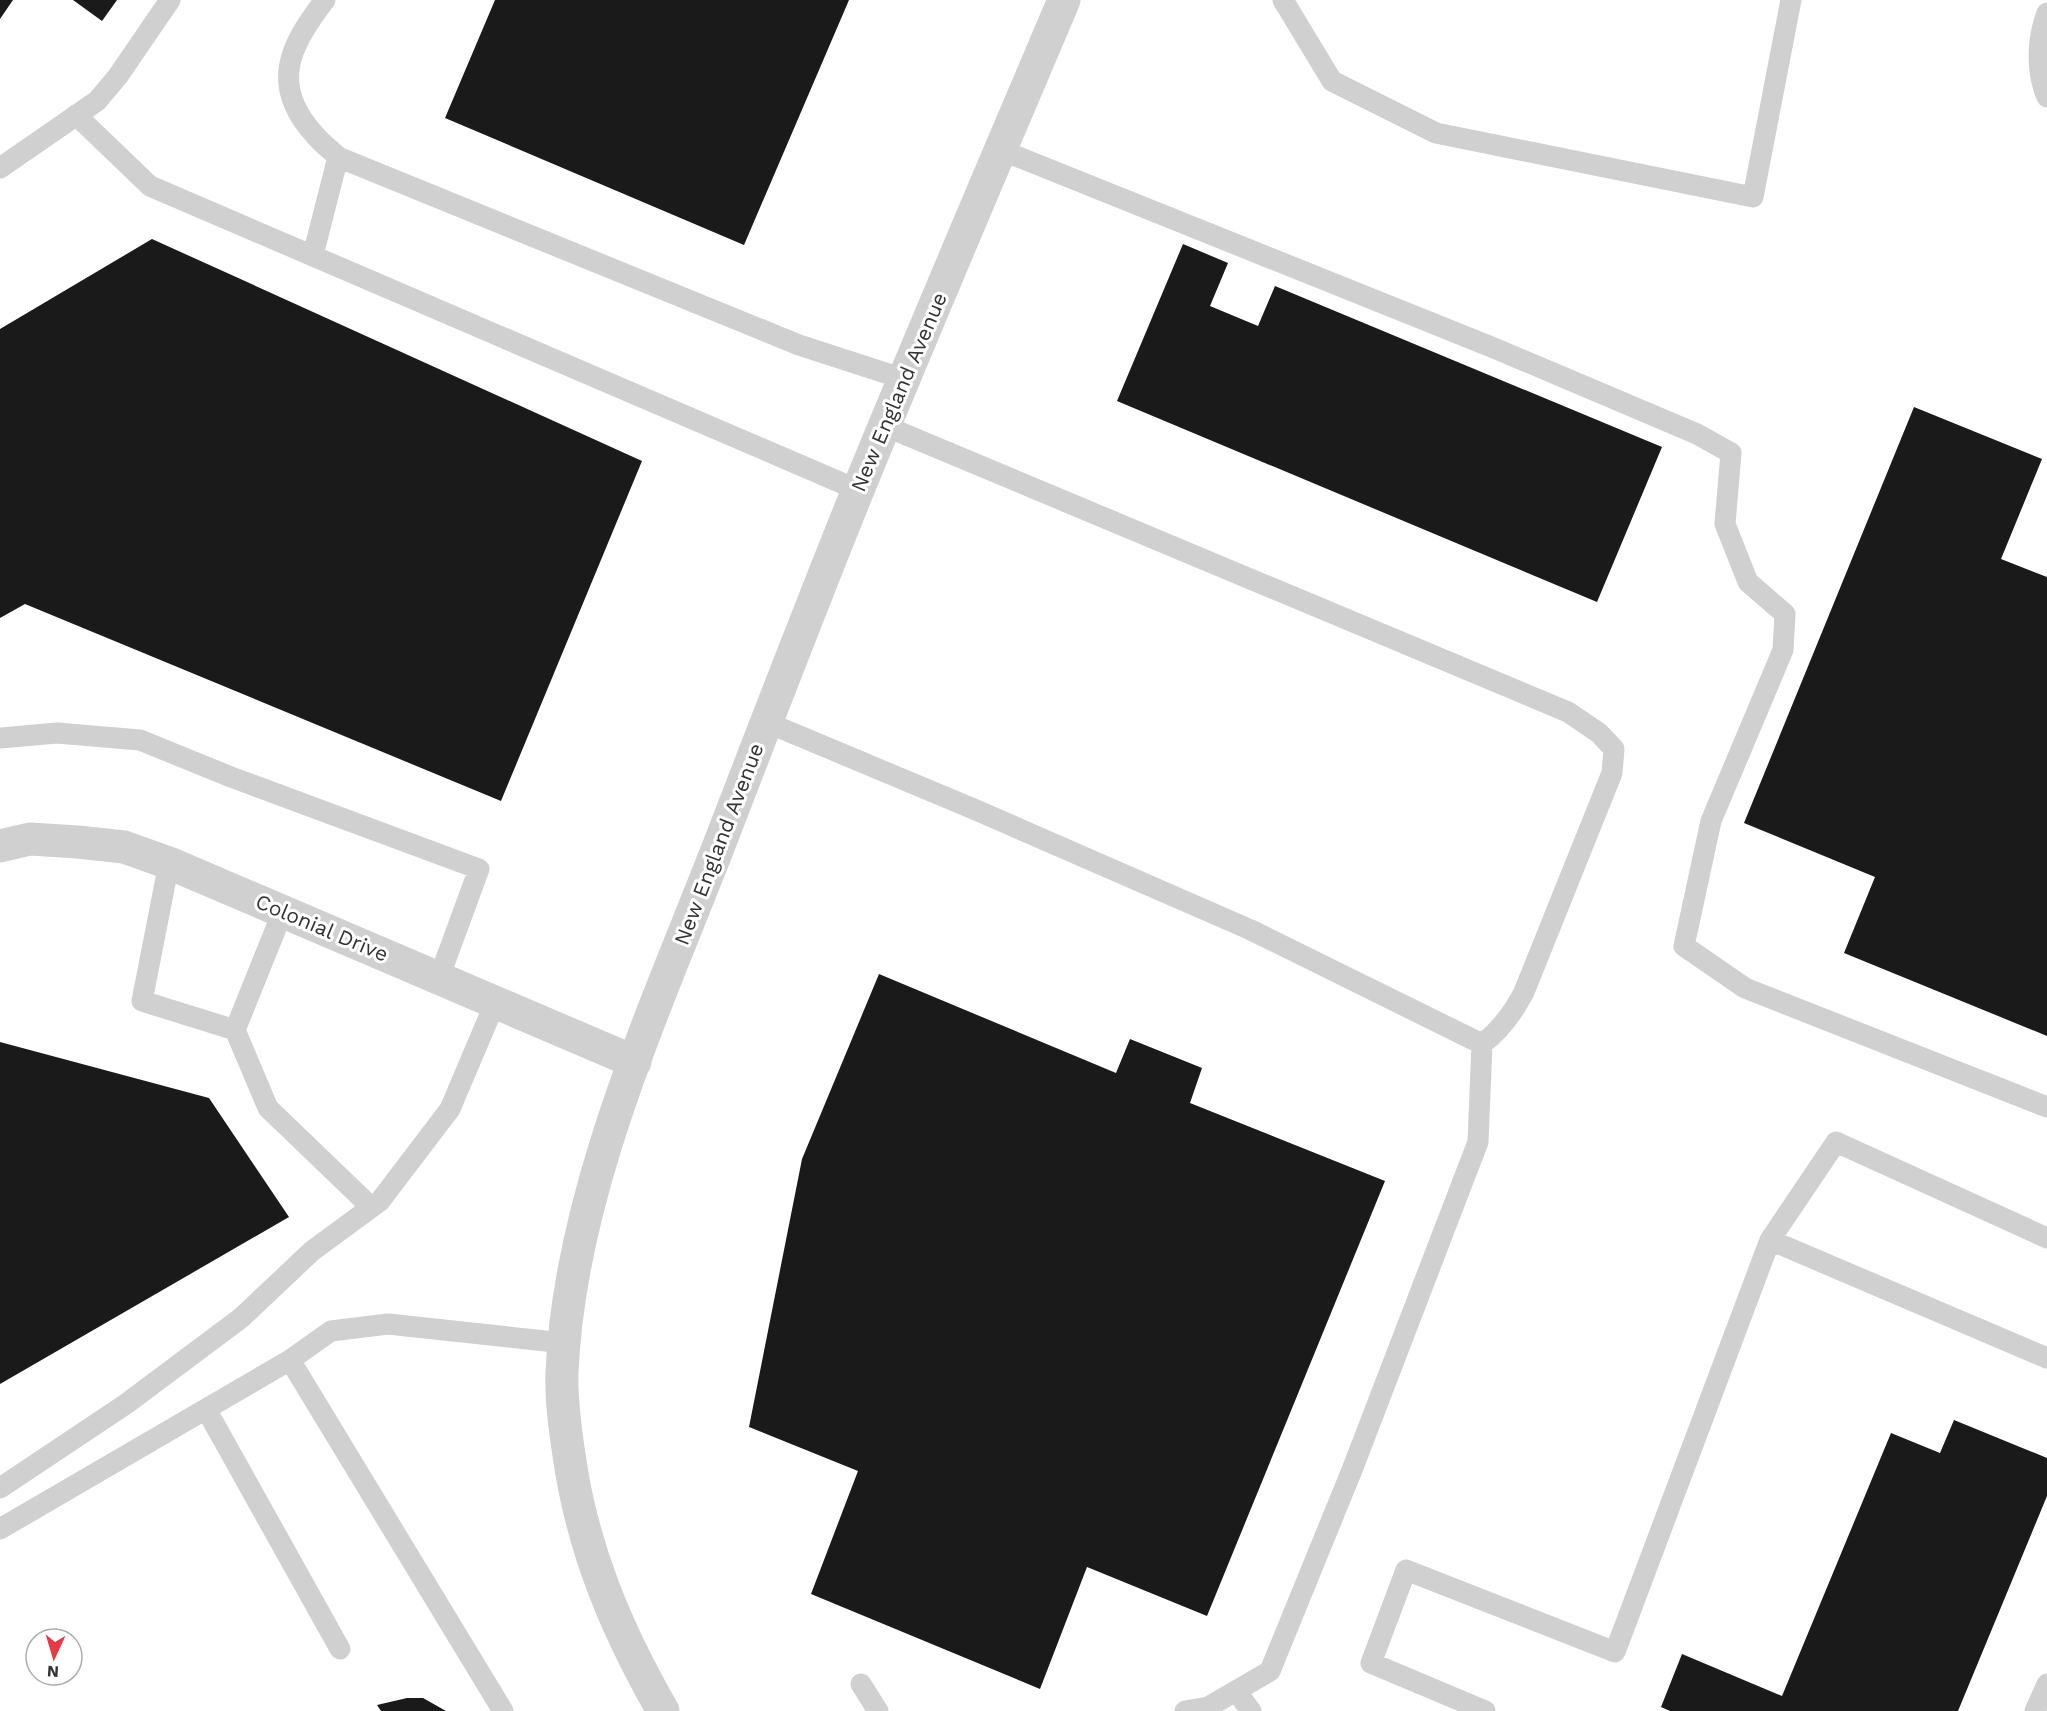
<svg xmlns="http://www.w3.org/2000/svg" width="2047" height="1711" font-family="'Work Sans',sans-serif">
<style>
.building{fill:#1a1a1a}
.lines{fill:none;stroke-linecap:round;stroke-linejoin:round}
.service{stroke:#d0d0d0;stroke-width:21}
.minor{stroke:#d0d0d0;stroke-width:33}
.labels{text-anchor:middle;stroke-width:6;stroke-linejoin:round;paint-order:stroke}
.street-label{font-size:21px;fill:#333;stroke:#fff}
</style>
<rect width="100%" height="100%" fill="#fff"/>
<path class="building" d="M0,0H13L0,19Z
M73,0H117L102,21Z
M495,0H849L744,245L445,118Z
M152,239L642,461L501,801L25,604L0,618V329Z
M1183,244L1228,263L1210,306L1258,326L1275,286L1662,447L1597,602L1117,401Z
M1914,407L2042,459L2001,559L2047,577V1036L1844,953L1875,877L1744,823Z
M879,974L1116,1073L1130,1039L1202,1068L1190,1103L1385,1181L1207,1616L1087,1567L1040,1689L811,1594L858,1471L749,1427L802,1159Z
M0,1042L209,1098L289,1217L0,1384Z
M1954,1420L2047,1458V1496L1958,1711H1670L1661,1707L1682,1654L1782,1696L1891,1433L1940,1453Z
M407,1698H423L446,1711H381L377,1705Z"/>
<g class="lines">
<path class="service" d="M325,0C289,46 270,85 314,134C321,143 330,149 338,157L799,345L904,379
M1283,0L1332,81L1436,133L1753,197L1791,0
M2047,13C2037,39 2036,72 2047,97
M76,115L150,186L858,490
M1001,150L1494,348L1697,434L1731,453L1725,524L1748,582L1785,614L1783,650L1711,821L1684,946L1745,988L2047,1107
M0,168L97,101L118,76L170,0
M313,255L338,157
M766,722L976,810L1251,930L1482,1044C1501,1030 1513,1013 1524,992L1612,773L1614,749L1599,733L1568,712L885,426
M0,738L57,733L140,740L231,777L479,869L439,978
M169,863L142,1001L235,1030L283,911
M235,1030L268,1108L371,1207
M1770,1240L1836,1142L2047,1238
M290,1360L503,1711
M206,1409L340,1649
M0,1488L126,1404L241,1318L312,1251L380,1201L450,1109L495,1003
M0,1529L290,1360L331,1331L388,1324L564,1343
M861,1684L878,1711
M1236,1691L1251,1711
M1185,1711L1208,1707L1270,1671L1352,1470L1478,1142L1482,1044
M1485,1711L1371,1663L1406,1570L1615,1652L1770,1240L2047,1358
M2035,1711L2047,1684"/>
<path class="minor" d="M0,846L30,839L78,842L124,847L169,863L635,1062
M663,1711C616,1629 582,1548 569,1455C565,1428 561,1400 562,1373C569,1193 657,1005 721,840C766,723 811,606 858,490C925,326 995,163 1064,0"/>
</g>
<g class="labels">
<g class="street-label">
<text transform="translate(899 392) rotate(-67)" y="7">New England Avenue</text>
<text transform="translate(719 844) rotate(-69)" y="7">New England Avenue</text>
<text transform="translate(322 928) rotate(23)" y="7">Colonial Drive</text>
</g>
</g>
<g transform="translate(54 1657) rotate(184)"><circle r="28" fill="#ffffff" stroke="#adadad" stroke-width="1.5"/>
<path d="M0-4.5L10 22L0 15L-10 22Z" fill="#e63946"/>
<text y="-9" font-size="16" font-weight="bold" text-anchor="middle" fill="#333333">N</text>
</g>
</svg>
